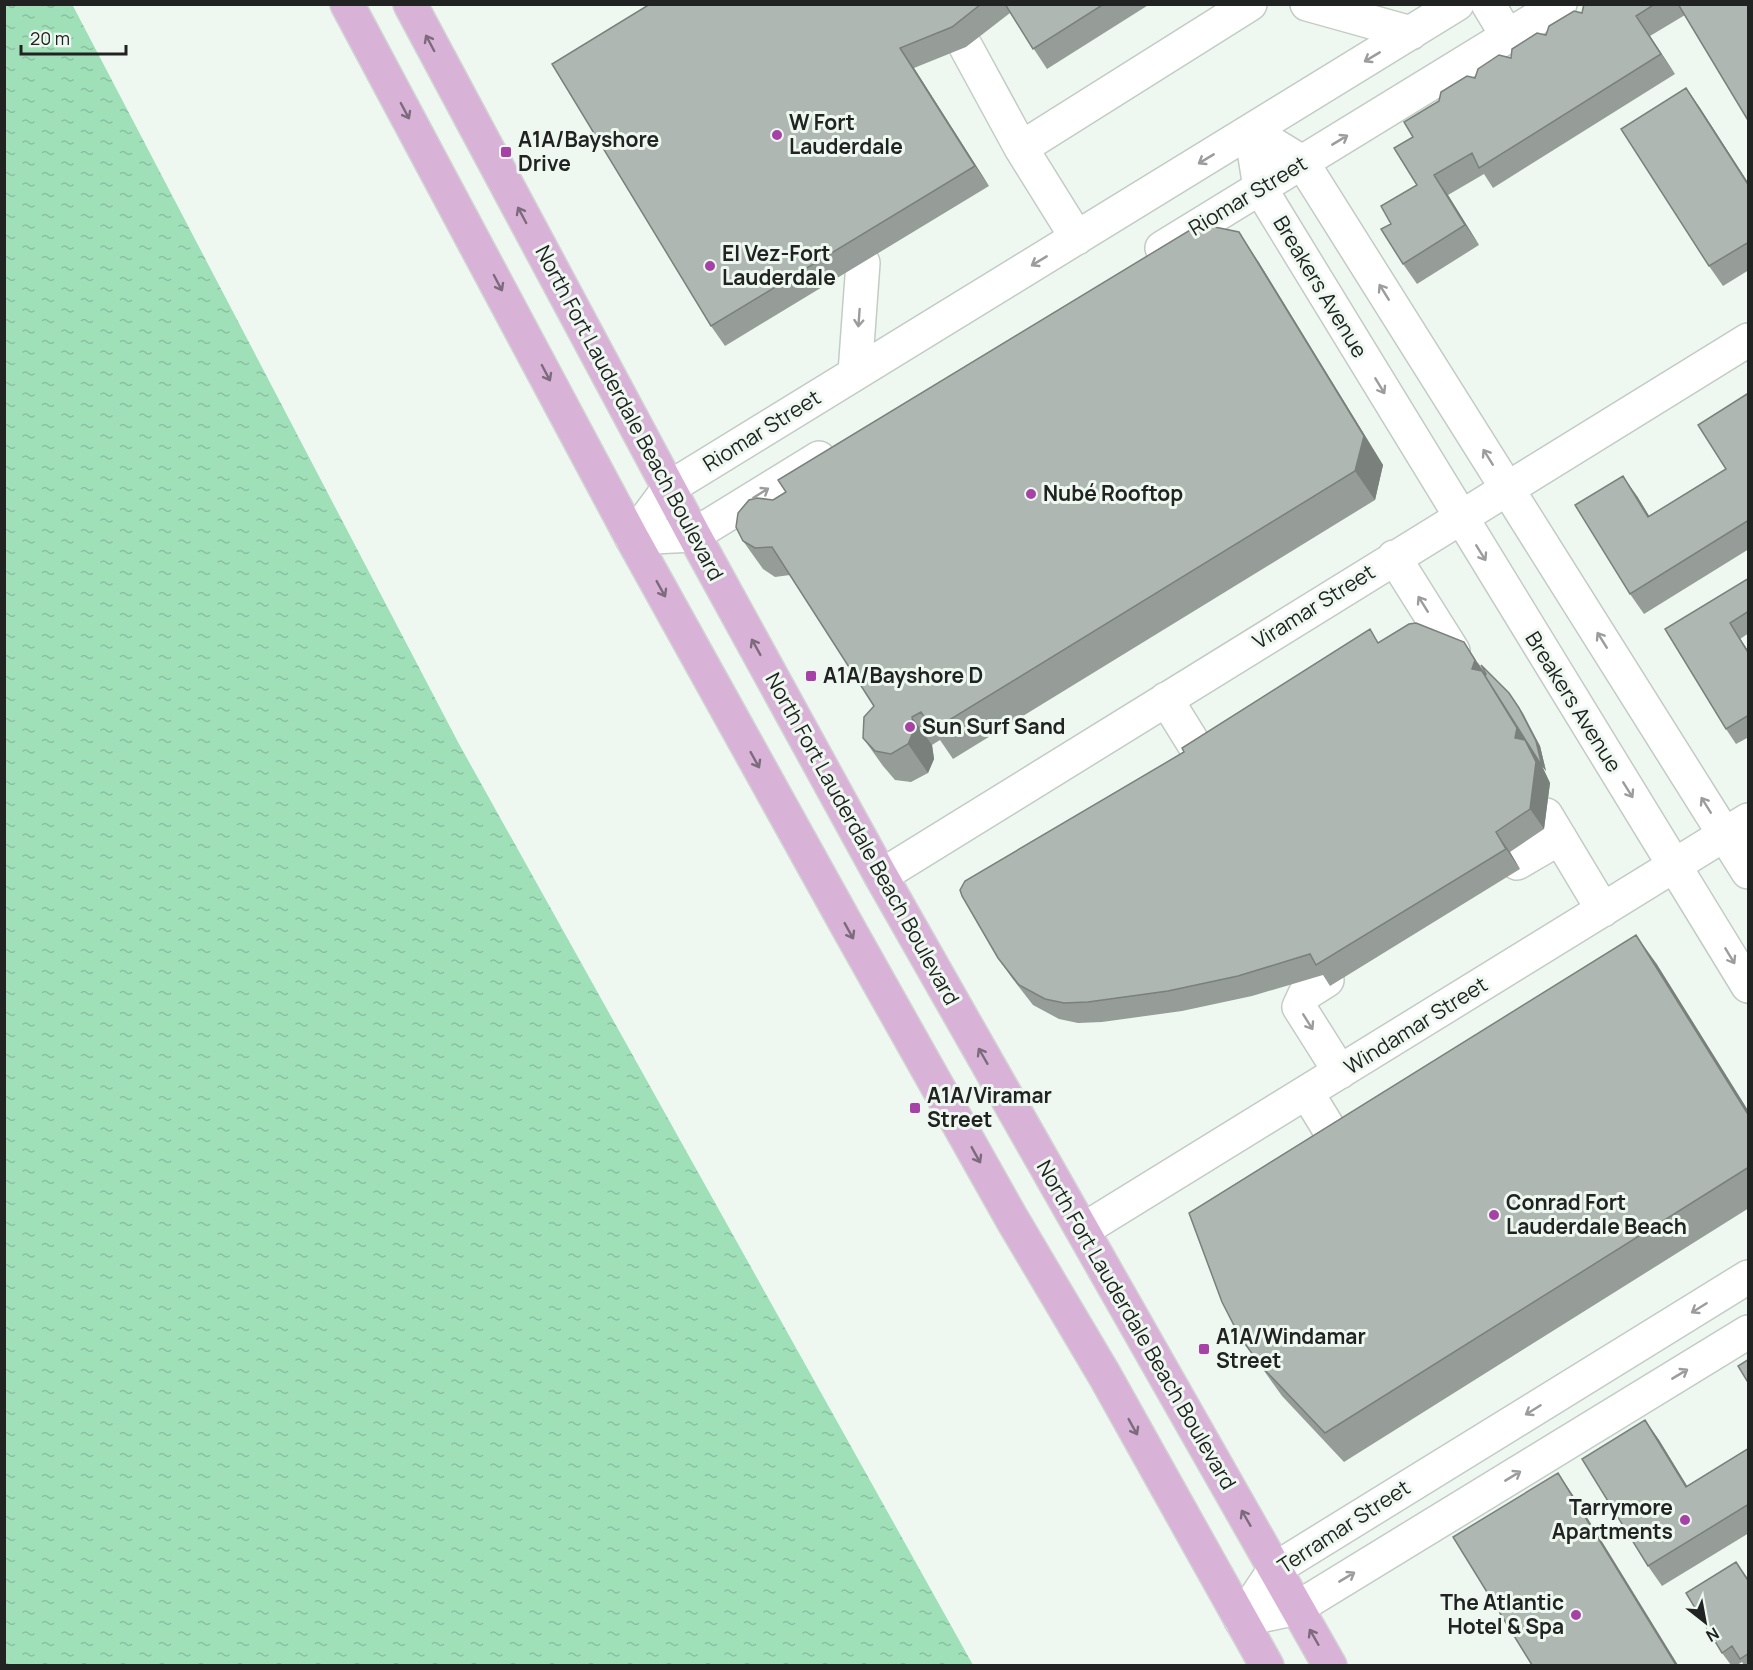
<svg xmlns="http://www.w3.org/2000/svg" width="1753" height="1670" font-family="Manrope,sans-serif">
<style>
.water{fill:url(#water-ripples)}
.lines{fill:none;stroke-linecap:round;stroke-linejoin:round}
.minor-casing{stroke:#c2ccc5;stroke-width:36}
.major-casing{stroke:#d2d3d3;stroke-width:36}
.minor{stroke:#fff;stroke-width:33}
.major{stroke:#d9b3d7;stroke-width:33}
.wall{fill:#969d98}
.shaded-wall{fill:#7a807c}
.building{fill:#aeb7b1;stroke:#7a807c;stroke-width:1.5}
.oneway{stroke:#7c6b7c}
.oneway2{stroke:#9b9c9b}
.poi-dot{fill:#a641a6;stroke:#eef8f1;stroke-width:2}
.labels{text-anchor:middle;stroke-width:6;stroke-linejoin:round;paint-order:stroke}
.poi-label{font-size:21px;font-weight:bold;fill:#202321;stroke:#eef8f1;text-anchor:start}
.street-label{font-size:21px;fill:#202321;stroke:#eef8f1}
</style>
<defs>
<pattern id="water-ripples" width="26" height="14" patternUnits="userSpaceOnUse" patternTransform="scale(1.5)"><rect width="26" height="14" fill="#9fe0b9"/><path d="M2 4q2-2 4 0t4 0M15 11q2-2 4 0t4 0" fill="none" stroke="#89c09f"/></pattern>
</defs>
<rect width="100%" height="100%" fill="#eef8f1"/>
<path class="water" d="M72,4L459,744L973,1665H5L4,5Z"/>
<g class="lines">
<g class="minor-casing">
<path id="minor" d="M1307,4L1411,33
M1488,4L1508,37
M966,47L1021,148L1077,238
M1251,131L1260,188L1748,986
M1251,131L1302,162L1748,872
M1021,148L1250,4
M1162,248L1560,4
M855,373L863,263
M632,538L694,535L819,458
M632,538L669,488L1457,4
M1394,557L1453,651
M1166,699L1205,762
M1546,815L1603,910
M1517,863L1560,838
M881,876L1748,340
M1327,980L1305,994L1299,1007L1340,1072
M1307,1093L1345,1155
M1083,1230L1748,820
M1241,1620L1275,1569L1748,1277
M1241,1620L1297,1608L1748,1332"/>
</g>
<g class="major-casing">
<path id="major" d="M347,4L632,538L850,931L1012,1219L1105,1376L1267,1666
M410,4L694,535L881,876L1330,1666"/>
</g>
<use href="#minor" class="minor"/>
<use href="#major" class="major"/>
</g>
<path class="wall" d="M650,4H1150L1047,69L1010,13L966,47L914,68L989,186L725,346L711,326Z
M1584,4H1749L1685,15L1650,36L1675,74L1493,188L1484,174L1448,195L1479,245L1417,284L1403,264L1391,224L1417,185L1413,137L1475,78L1511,58L1546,35L1582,13Z
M1686,88L1700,108L1749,184V270L1723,286L1709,266Z
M1258,261L1383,465L1375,500L953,759L940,740L932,745L934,759L928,773L911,782L895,780L883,766L863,738L874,706L790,575L775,577L763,569L743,541L773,500Z
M1749,396V549L1644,614L1630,594L1637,496L1649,516L1726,469Z
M1749,578V633L1740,639L1749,652V737L1736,744L1726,729L1665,629Z
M1379,642L1478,663L1484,671L1509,693L1523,713L1540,746L1546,771L1542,766L1550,783L1544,829L1510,852L1520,869L1330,986L1323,975L1252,996L1182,1011L1102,1022L1078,1023L1059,1019L1033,1005L1012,978L998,958Z
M1656,963L1749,1112V1208L1344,1462L1282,1396L1240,1337Z
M1645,1420L1659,1440L1687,1486L1749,1448V1533L1662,1586L1648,1566Z
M1736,1562L1749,1580V1665H1744L1742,1662L1737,1665H1731L1722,1653Z"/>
<path class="shaded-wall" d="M1636,16L1650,36L1675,74L1661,54Z
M900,48L914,68L989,186L975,166Z
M1686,88L1700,108L1749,184V186Z
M1434,175L1448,195L1479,245L1465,225Z
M1239,232L1258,261L1383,465L1375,500L1355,471Z
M1623,476L1637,496L1662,537L1648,517Z
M1730,623L1749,652V654Z
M1464,642L1489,680L1519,708L1540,746L1546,771L1542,766L1550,783L1544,829L1530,809L1515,738L1472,669Z
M912,717L932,745L934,759L928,773L908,744Z
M1496,832L1510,852L1520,869L1506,849Z
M1636,935L1656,963L1749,1112V1116Z
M1645,1420L1659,1440L1700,1507L1686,1487Z
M1558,1473L1577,1501L1678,1665H1676Z"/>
<path class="building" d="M650,4H981L952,27L900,48L975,166L711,326L552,64Z
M1005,4H1104L1033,49Z
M1584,4H1655L1636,16L1661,54L1479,168L1472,153L1434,175L1465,225L1403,264L1381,229L1391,224L1381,206L1417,185L1394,148L1413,137L1404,122L1439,101L1441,92L1467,76L1475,78L1478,69L1499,55L1511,58L1512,49L1537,33L1546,35L1549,26L1574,11L1582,13Z
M1678,4H1749V122Z
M1686,88L1749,186V242L1709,266L1621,129Z
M1200,224L1239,232L1364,436L1355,471L933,730L921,712L912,717L914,730L908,744L891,754L875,751L863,738L864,717L874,706L772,547L755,548L743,541L736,527L738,513L749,500L757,498L773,500L786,492L778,480Z
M1747,394L1749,396V520L1630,594L1575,505L1623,476L1648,517L1726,469L1698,425Z
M1749,578V611L1730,623L1749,654V715L1726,729L1665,629Z
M1416,623L1464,642L1475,660L1472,669L1482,671L1517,728L1515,738L1525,740L1536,762L1530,809L1496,832L1506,849L1316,965L1310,954L1238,976L1168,991L1088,1002L1064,1003L1045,999L1019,985L998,958L962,896L960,890L965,881L1184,752L1182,748L1370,629L1378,643L1409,624Z
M1481,665L1509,693L1519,708L1536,741L1542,766L1485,676L1486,674Z
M1636,935L1749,1116V1167L1325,1433L1262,1367L1240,1337L1222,1302L1189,1213Z
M1749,1359V1384L1738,1366Z
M1645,1420L1686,1487L1749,1448V1504L1648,1566L1582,1459Z
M1558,1473L1676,1665H1532L1453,1537Z
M1736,1562L1749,1582V1653L1740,1659L1732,1646L1722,1653L1686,1593Z"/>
<defs><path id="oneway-shaft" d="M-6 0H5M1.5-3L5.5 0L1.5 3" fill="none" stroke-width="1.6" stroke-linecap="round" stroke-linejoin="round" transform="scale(1.5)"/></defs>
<g class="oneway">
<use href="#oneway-shaft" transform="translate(430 43) rotate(-118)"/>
<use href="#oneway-shaft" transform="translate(405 111) rotate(62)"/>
<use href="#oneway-shaft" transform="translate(522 215) rotate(-118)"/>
<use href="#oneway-shaft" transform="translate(498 283) rotate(62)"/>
<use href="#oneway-shaft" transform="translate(546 373) rotate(62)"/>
<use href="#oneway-shaft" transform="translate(661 589) rotate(61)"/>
<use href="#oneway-shaft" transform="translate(756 647) rotate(-119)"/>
<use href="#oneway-shaft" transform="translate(755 760) rotate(61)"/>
<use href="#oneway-shaft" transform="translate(849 931) rotate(61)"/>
<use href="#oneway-shaft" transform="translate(983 1056) rotate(-120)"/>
<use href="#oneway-shaft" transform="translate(976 1155) rotate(61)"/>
<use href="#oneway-shaft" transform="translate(1133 1427) rotate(61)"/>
<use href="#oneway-shaft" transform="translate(1246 1518) rotate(-120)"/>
<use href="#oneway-shaft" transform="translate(1314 1637) rotate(-120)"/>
</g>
<g class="oneway2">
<use href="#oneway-shaft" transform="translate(1372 57) rotate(149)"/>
<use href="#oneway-shaft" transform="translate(1340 140) rotate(-31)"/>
<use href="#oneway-shaft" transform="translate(1206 159) rotate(149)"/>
<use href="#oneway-shaft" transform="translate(1039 261) rotate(149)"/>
<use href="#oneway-shaft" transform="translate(1384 292) rotate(-122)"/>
<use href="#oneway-shaft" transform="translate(859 318) rotate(94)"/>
<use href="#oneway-shaft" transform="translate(1380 386) rotate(59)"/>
<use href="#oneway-shaft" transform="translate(1488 457) rotate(-122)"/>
<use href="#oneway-shaft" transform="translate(761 493) rotate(-32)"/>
<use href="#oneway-shaft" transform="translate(1481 553) rotate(58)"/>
<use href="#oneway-shaft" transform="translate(1423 604) rotate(-122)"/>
<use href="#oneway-shaft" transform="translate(1602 640) rotate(-122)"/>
<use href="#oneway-shaft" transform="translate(1628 790) rotate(58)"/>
<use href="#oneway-shaft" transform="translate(1706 805) rotate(-122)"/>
<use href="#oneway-shaft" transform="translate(1730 956) rotate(59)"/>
<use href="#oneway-shaft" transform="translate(1308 1022) rotate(58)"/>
<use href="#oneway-shaft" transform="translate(1699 1308) rotate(148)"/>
<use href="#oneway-shaft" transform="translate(1680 1374) rotate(-31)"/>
<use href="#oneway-shaft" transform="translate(1533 1410) rotate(148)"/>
<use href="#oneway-shaft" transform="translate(1513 1476) rotate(-31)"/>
<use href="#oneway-shaft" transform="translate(1347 1577) rotate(-31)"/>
</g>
<g class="poi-dot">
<circle cx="777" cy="135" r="6"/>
<rect x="500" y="146" width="12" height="12" rx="3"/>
<circle cx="710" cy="266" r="6"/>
<circle cx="1031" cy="494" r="6"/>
<rect x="805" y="670" width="12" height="12" rx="3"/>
<circle cx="910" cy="727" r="6"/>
<rect x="909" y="1102" width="12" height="12" rx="3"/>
<circle cx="1494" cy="1215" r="6"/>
<rect x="1198" y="1343" width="12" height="12" rx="3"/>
<circle cx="1685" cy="1520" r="6"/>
<circle cx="1576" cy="1615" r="6"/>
</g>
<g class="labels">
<g class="poi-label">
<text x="789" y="130">W Fort<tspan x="789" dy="24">Lauderdale</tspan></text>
<text x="518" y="147">A1A/Bayshore<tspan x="518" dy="24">Drive</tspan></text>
<text x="722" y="261">El Vez-Fort<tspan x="722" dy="24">Lauderdale</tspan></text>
<text x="1043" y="501">Nubé Rooftop</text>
<text x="823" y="683">A1A/Bayshore D</text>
<text x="922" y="734">Sun Surf Sand</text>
<text x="927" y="1103">A1A/Viramar<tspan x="927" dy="24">Street</tspan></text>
<text x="1506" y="1210">Conrad Fort<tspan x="1506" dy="24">Lauderdale Beach</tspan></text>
<text x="1216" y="1344">A1A/Windamar<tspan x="1216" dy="24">Street</tspan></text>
<text x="1673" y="1515" text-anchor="end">Tarrymore<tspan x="1673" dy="24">Apartments</tspan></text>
<text x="1564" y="1610" text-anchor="end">The Atlantic<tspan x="1564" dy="24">Hotel &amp; Spa</tspan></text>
</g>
<g class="street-label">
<text transform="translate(1248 196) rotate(-31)" y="7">Riomar Street</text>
<text transform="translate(1320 287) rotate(59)" y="7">Breakers Avenue</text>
<text transform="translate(629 413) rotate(62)" y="7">North Fort Lauderdale Beach Boulevard</text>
<text transform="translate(762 431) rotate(-32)" y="7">Riomar Street</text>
<text transform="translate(1314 607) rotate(-32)" y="7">Viramar Street</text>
<text transform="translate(1573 702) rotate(58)" y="7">Breakers Avenue</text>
<text transform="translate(862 839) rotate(61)" y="7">North Fort Lauderdale Beach Boulevard</text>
<text transform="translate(1416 1026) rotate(-32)" y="7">Windamar Street</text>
<text transform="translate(1136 1325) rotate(60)" y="7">North Fort Lauderdale Beach Boulevard</text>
<text transform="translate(1344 1527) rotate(-33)" y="7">Terramar Street</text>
</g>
</g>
<rect width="1753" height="1670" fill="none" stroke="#202321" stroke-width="12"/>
<g transform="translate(1705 1622) rotate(149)" stroke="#eef8f1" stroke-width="4.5" paint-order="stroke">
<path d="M0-4.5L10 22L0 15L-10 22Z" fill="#202321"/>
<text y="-9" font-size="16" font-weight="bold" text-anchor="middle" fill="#202321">N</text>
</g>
<path d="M21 45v9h105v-9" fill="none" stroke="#202321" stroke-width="3"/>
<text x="30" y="45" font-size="18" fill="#202321" stroke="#eef8f1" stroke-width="4.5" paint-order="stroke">20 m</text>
</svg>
